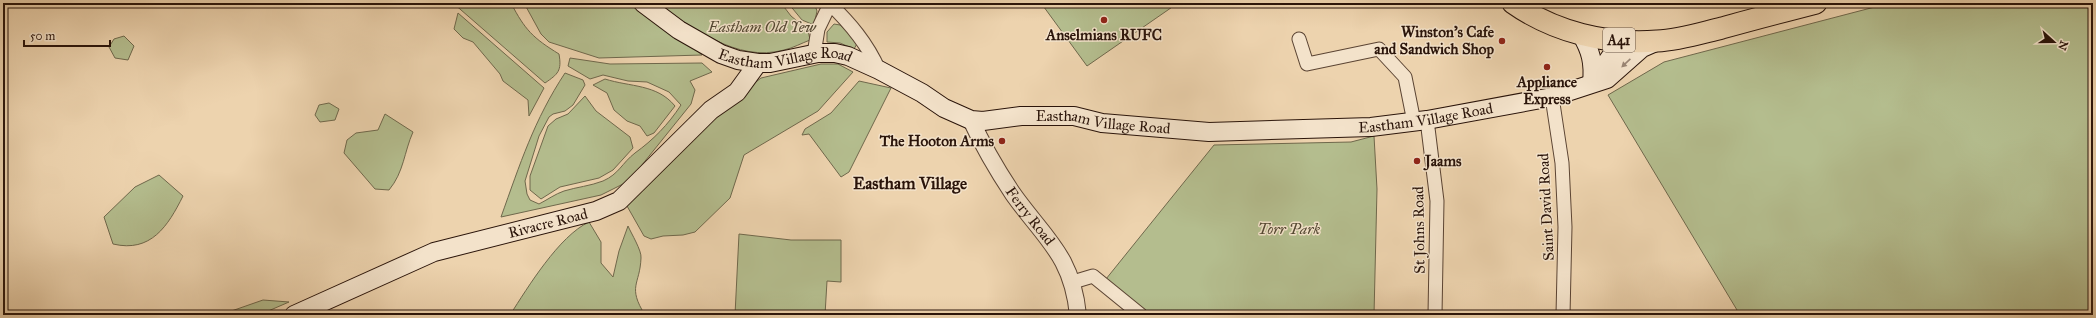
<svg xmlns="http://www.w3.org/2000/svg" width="2096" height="318" font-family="'IM FELL Great Primer',serif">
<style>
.green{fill:#b4bd8e;stroke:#6f684c}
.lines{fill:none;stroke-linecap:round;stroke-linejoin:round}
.minor-casing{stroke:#5b4433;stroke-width:15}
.tertiary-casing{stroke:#5b4433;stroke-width:18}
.secondary-casing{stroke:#2a140a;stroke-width:20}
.trunk-casing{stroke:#2a140a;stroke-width:23}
.minor{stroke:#f3e2ca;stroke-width:13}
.tertiary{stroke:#f3e2ca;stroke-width:16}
.secondary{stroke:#f3e2ca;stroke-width:18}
.trunk{stroke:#edd3ae;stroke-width:21}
.oneway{fill:#998574}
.poi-dot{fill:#8f2418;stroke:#f3e2ca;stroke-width:1.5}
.labels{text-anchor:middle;stroke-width:3;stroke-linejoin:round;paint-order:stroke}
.shield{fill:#f3e2ca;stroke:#665244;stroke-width:1}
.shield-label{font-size:14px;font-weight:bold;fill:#2a140a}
.park-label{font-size:15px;font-style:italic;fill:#534732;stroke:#f3e2ca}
.poi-label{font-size:15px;font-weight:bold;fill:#2a140a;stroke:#f3e2ca;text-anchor:end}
.street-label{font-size:15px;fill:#2a140a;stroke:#f3e2ca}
.quarter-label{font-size:17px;font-weight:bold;fill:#2a140a;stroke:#f3e2ca}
</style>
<rect width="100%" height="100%" fill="#edd3ae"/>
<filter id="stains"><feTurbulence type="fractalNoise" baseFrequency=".005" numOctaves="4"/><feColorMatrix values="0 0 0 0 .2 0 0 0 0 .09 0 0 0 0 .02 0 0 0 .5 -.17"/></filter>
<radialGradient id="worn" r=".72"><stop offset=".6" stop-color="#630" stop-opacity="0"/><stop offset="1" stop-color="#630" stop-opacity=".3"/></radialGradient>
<path class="green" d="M453,3H511C525,30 533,38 559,54C562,71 558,74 545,83Z
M524,3H628L680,36L702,55L599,58L549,42L541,34Z
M655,3H781L791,16L808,30L810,40C802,43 793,48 784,50C736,63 693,27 655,3Z
M788,3H814L817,11L814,25L802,20Z
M1041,3H1178L1087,66Z
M1890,3H2093V315H1740L1608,95L1664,62Z
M458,13L544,88L529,116L528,100L503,81L500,74L473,42L463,38L454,29Z
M834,24L840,25L858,42L854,49L840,43L827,42V32Z
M124,36L134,46L128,60L115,58L109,47L114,39Z
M570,58L610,64L702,63L712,72L690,81L695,90L691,104L629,181L601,195L501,217C520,164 534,120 565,73L583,80L585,85L573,105L565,111L553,114L549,117L539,136L525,181L527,194L530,200L539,204C547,200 555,194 564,191C577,187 590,186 603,181C619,174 622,163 635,153C653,140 668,125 681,105L669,92L647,82L628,81L603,75L590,79L568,66Z
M821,64H838L853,72L818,111L744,155L730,198L695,232L683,235L663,236L651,239L644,236L627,206L700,125L761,78Z
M605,79C630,87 657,84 675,106L654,133L647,136L640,126L627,121L614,110L607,93L593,85Z
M859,81L891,88L849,172L841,177L809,134L802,135L805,129L831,113Z
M585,96L596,111L630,137L633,148L613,170L599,178L560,187L541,199L530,190V176L548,126L556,119L568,114Z
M329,103L339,109L335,120L320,122L315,115L319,105Z
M385,114L413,132C404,152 404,172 389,190L375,189L344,153L347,140L356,133L378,130Z
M1374,136L1377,189L1374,315H1146L1106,279L1214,145L1351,142Z
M159,175L183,196C168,226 151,253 113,244L104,217L135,187Z
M589,222L601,242V263L613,277L619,251L628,226C631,233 642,251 641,258C640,285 627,286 645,315H510C528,287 559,236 589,222Z
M739,234L791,240H841V282L827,281L825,315H735Z
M263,300L289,302L259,315H220Z"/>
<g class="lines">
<g class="minor-casing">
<path id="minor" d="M829,3C850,23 867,43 879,70
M1299,39L1307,64L1379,49L1405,77L1414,122
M814,54L818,29L830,4
M1552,97L1562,163L1565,227L1563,315
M1427,120L1437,201L1435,315
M1073,282L1093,276L1141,315"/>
</g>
<g class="tertiary-casing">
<g id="tertiary">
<path id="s1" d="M971,120C983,146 997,170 1013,194C1045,239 1072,255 1078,315"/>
</g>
</g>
<g class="secondary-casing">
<g id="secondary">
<path id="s2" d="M643,3L679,30L721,54L738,60L758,63H770L818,53H835L848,56L879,70L922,93L944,108L971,120L983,121L1021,116H1074L1102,123L1209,132L1371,127L1427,120L1552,97L1607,79L1642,48L1658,41"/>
<path d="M1581,34C1591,51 1594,63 1592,83"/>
<path d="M1592,83L1616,49L1625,40"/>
<path id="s3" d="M294,315L434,252L596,211L619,201L711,110L737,92L758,63"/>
</g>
</g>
<g class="trunk-casing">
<path id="trunk" d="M1513,3C1554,32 1607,45 1657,41C1679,40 1701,33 1722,28C1754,19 1785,11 1816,3"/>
</g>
<use href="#minor" class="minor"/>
<use href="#tertiary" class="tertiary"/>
<use href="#secondary" class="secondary"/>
<use href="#trunk" class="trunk"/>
</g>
<defs><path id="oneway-solid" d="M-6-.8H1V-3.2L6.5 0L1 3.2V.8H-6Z"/></defs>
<use class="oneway" href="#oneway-solid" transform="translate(1626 63) rotate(137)"/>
<g class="poi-dot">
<circle cx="1104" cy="20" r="4"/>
<circle cx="1502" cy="41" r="4"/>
<circle cx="1547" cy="67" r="4"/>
<circle cx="1002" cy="141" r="4"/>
<circle cx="1417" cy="161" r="4"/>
</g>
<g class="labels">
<rect class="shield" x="1603" y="28" width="32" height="24" rx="3"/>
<g class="shield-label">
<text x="1619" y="45">A41</text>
</g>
<g class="park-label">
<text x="762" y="32">Eastham Old Yew</text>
<text x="1289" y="234">Torr Park</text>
</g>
<g class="poi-label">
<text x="1494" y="37">Winston's Cafe<tspan x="1494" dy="17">and Sandwich Shop</tspan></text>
<text x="1104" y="40" text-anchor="middle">Anselmians RUFC</text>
<text x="1547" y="87" text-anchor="middle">Appliance<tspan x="1547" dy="17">Express</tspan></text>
<text x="994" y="146">The Hooton Arms</text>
<text x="1425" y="166" text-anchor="start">Jaams</text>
</g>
<g class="street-label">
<text dy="5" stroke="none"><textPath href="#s2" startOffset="159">Eastham Village Road</textPath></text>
<text dy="5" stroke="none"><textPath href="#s2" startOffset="819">Eastham Village Road</textPath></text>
<text dy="5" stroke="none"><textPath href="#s2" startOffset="495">Eastham Village Road</textPath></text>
<text transform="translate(1546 207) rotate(-93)" y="5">Saint David Road</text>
<text dy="5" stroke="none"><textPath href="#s1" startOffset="113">Ferry Road</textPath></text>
<text dy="5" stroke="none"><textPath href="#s3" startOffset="271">Rivacre Road</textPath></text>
<text transform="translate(1419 230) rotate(-91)" y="5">St Johns Road</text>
</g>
<g class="quarter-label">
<text x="910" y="189">Eastham Village</text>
</g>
</g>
<rect width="2096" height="318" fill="none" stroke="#edd3ae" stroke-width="16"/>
<rect x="4" y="4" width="2088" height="310" fill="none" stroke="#2a140a" stroke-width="2"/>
<rect x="8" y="8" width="2080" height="302" fill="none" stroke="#2a140a"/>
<g transform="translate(2054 42) rotate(111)" stroke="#f3e2ca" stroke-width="3" paint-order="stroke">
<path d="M0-3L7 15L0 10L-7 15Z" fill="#2a140a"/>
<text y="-6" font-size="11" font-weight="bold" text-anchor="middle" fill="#2a140a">N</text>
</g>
<path d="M24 40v6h86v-6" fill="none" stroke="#2a140a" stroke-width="2"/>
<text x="30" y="40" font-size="12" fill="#2a140a" stroke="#f3e2ca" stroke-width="3" paint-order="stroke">50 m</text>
<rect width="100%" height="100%" filter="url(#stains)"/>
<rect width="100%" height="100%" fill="url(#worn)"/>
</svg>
